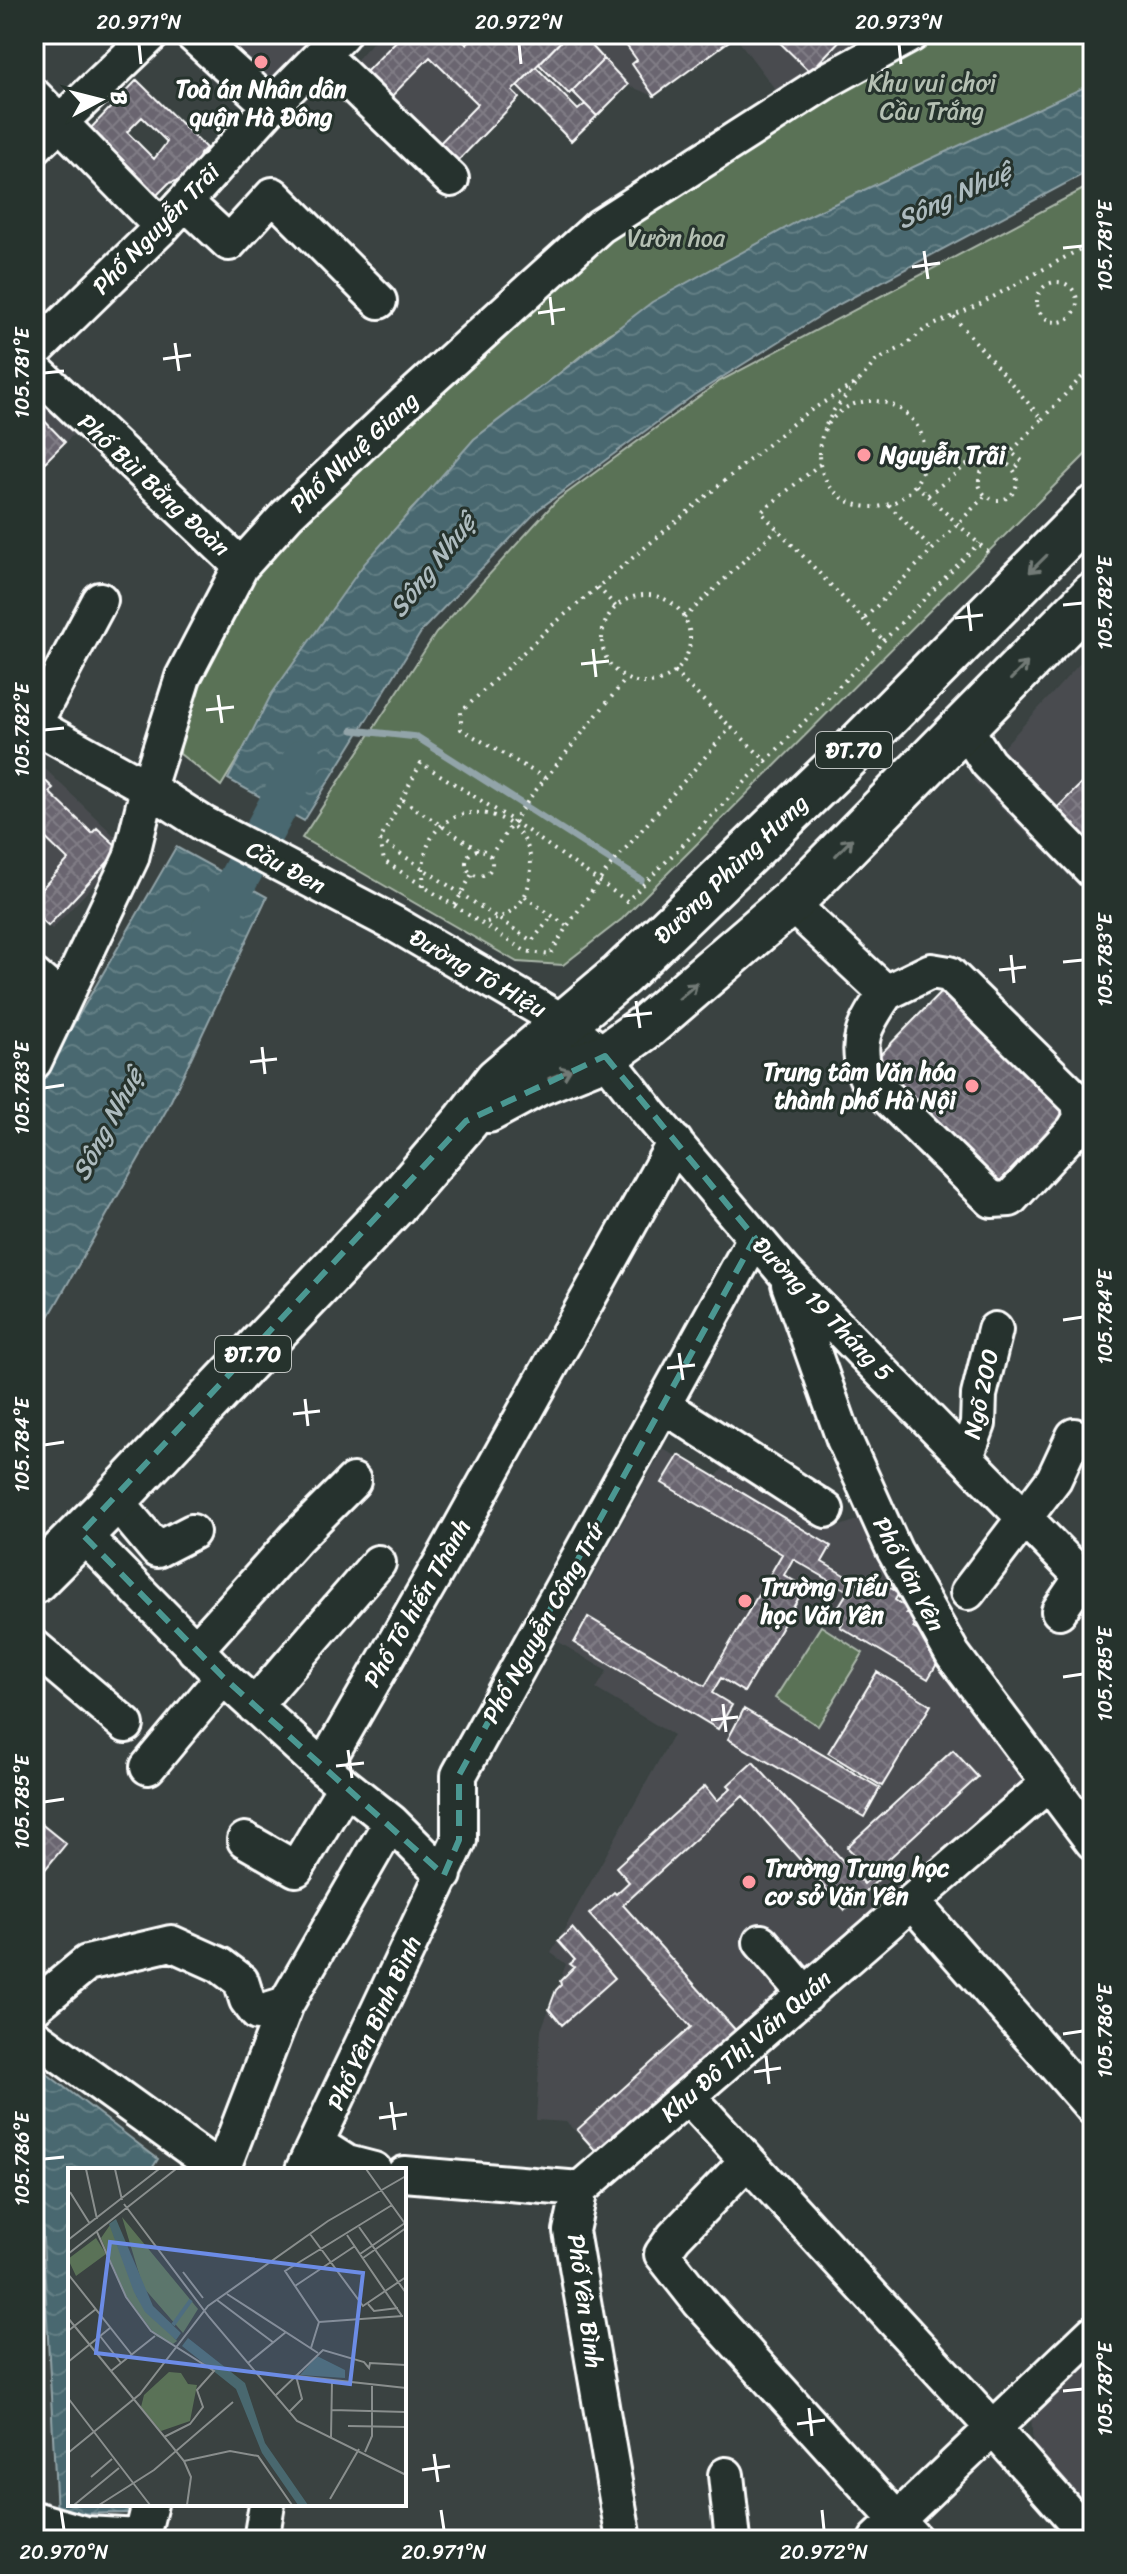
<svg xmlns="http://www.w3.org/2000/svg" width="1127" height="2574" font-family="Sriracha,sans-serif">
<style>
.built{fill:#484c4f}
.green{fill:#5a7257;stroke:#acb8ab;stroke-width:2}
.water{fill:url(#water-waves);stroke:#92a4a9;stroke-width:2}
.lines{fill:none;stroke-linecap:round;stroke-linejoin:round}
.stream{stroke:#92a4a9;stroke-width:7}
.river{stroke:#49686f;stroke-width:40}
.building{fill:url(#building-cross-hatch);stroke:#fff;stroke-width:2;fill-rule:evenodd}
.minor-casing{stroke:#fff;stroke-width:40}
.major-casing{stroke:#fff;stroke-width:50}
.path{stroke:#fff;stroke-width:4;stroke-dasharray:2 6;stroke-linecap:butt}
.minor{stroke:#26332d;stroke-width:34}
.major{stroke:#26332d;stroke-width:44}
.oneway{stroke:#727a76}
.marked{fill:none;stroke:#4b9892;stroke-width:6;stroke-dasharray:16 10;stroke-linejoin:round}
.ticks{fill:none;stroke:#fff;stroke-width:3}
.poi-dot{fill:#ff9aa2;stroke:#26332d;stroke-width:3}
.labels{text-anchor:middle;stroke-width:6;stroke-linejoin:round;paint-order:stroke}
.shield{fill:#26332d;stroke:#bec2c0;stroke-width:2}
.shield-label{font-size:22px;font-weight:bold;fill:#fff}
.park-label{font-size:24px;fill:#b5c0b3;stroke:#26332d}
.poi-label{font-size:24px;font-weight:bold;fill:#fff;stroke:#26332d;text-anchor:start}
.street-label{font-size:24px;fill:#fff;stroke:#26332d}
.water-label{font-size:26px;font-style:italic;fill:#adbbbe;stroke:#26332d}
.inset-river{fill:none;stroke:#49686f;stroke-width:4}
.inset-road{fill:none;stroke:#898e8d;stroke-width:2}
.view{fill:#6c8ce6;fill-opacity:0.15;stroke:#6c8ce6;stroke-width:4}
.inset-edge{fill:none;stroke:#fff;stroke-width:4}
.neatline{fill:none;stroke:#fff;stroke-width:3}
.ticks-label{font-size:20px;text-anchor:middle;fill:#fff}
</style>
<defs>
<pattern id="water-waves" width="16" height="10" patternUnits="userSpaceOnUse" patternTransform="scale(2)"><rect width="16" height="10" fill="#49686f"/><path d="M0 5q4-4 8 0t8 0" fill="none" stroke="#647f85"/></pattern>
<pattern id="building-cross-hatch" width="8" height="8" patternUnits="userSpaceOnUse" patternTransform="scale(2)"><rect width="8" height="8" fill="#6a6570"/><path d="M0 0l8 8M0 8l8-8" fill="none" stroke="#807c85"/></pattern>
</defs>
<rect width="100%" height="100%" fill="#3a4241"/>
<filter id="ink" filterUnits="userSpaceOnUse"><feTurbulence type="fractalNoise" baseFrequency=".0125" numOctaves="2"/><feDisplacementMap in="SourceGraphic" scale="16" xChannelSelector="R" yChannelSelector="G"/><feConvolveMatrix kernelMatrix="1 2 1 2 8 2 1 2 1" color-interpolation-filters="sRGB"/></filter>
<g filter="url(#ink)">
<path class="built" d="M205,34H315L261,89Z
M380,34H887L784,101L735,36L654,96L627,85L571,141L524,94L451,168L344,74Z
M34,388L77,431L34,473Z
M1093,649V900L973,780Z
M34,758L124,845L121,856L52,929L34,913Z
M663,1449L716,1477L732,1457L838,1527L867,1516L957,1673L1024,1779L602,2158L566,2122L536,2120L541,2030L566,1964L551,1953L673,1735L596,1689L607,1671L557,1641Z
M1093,2352V2516L1033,2448L1031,2414Z"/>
<path class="green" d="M920,34H1093V89L751,249L605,336L488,432L411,510L366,565L271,704L221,786L180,754L184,681L247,571L602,229Z
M1093,184V447L622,919L563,965L517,962L302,838L436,633L556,501L720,381Z
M821,1626L863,1653L818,1726L775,1698Z"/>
<path class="water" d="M1093,83V169L834,307L694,395L539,509L423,629L304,821L228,779L271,695L364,564L474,439L652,302L802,219Z
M176,847L267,897L167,1109L34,1343V1097L57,1053Z
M34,2064L158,2159L151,2170H70V2504H136L133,2513L57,2514Z"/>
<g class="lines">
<path class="stream" d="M353,730L417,737L641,880"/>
<path class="river" d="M212,928L303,759"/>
</g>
<path class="building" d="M403,34H456L466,44L476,34H568L512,91L519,98L451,168L433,150L478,104L430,57L383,105L358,80Z
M568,34H581L604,59L569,94L539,64Z
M618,34H735L736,36L654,96L632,64L637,60Z
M771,34H846L810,72Z
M604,59L628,85L597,116L572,91Z
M536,67L578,110L585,104L597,116L571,141L517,86Z
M137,80L206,148L200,154L198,165L184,179L169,183L156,196L89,130ZM142,117L167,142L154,159L127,132Z
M34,410L65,442L45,462L34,451Z
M34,770L53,788L49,792L92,833L97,828L120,849L48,926L34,913V897L68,860L34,827Z
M1093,772V846L1056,809Z
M946,987L1070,1109L997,1184L873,1062Z
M679,1455L831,1546L822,1562L861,1585L868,1575L899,1593L895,1600L909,1609L906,1613L918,1620L913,1628L938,1642L941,1657L928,1679L840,1627L843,1622L833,1616L848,1591L793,1559L784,1575L805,1587L744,1692L721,1678L712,1693L732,1705L718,1729L574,1643L588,1617L705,1686L782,1554L662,1483Z
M877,1672L931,1705L882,1786L828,1753Z
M744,1709L880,1788L864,1817L728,1739Z
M953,1750L978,1777L883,1864L889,1870L845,1910L743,1796L623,1905L739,2034L602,2158L577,2130L691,2027L589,1914L614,1892L616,1894L629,1882L616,1867L705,1786L717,1801L731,1788L728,1785L753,1762L864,1884L874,1875L847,1847Z
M34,1818L66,1844L34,1883Z
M572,1928L615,1978L562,2025L549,2009L556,1990L561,1985L560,1981L574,1967L570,1964L575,1960L558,1941Z"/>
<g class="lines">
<g class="minor-casing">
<path id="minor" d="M192,34L271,106
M322,55L451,179
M34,96L162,227
M34,147L152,34
M185,202L229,243L273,195L379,301
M34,352L162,227L271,106L342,34
M34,369L241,566
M34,724L100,600
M34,725L148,788L204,824L393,923L563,1022L605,1056L651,1115L785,1273L1093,1588
M963,725L988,763L1093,871
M790,903L886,993L931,971L949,974L1079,1102L1081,1118L1074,1130L1010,1199L992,1200L866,1076C854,1039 866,1023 886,993
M34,976L63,1001
M34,1062L131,858L148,788L183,677L241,566L287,515L408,400L600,226L828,80L912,34
M789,1284L844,1439L894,1550L953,1655L1093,1842
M663,1405L826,1510
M966,1457L978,1424L979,1395L995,1330
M115,1500L157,1550L192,1532
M81,1533L223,1677L323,1768L391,1822L444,1875
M968,1592L1054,1479L1074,1436
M1059,1611L1082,1577
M34,1647L126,1725
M195,1650L296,1538L353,1481
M254,1706L378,1563
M148,1767L223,1677
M323,1768L446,1554L675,1142
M245,1840L296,1869L345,1787
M913,1903L1093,2108
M761,1942L806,1995
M34,2007L87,1963L171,1943L220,1965L241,1981L247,2000L257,2013L286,2004
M34,2036L220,2170
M688,2096L993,2428L1092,2540
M317,2144L347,2163L374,2170
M747,2161L674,2237L662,2254L699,2301L915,2540
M222,2170L286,2004L391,1822
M303,2170L459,1840V1775L755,1238
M404,2174L580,2189
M580,2189L1048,1784
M580,2189L571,2231L624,2540
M726,2475L733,2540
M34,2519L85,2534L141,2537
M141,2540L150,2504
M261,2540L267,2504
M876,2540L1093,2333"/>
</g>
<g class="major-casing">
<path id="major" d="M488,1110L538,1083L605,1056L647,1026L790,903L1093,595
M34,1581L106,1509L395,1204L466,1121L497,1080L621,975L848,756L1093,509"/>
</g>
<path class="path" d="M1037 302a20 20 0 1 1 40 0a20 20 0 1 1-40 0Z
M954,317L1042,419L1011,452L1022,461L1014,470
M819 454a53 53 0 1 1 106 0a53 53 0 1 1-106 0Z
M1042,419L1093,365
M826,425L834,410L876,361L906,345L925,329L980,304L1093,242
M979 481a19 19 0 1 1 38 0a19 19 0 1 1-38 0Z
M820,464L761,512L883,640
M916,485L992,556
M928,495L977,457L1011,452
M889,505L931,549
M598,587L616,607
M602 639a44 44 0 1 1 88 0a44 44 0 1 1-88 0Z
M684,618L777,529
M865,618L986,495
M674,672L766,761L979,543
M545,778L461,729V712L549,628L803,415L859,381
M403,800L478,850
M380,840L532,941L553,915
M466 863a13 13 0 1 1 26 0a13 13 0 1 1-26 0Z
M490,856L532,795L626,679
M424,886C411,779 553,798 528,887C522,909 503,918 483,923
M525,897L567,926L550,955L525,951L384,861L380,840L421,763L515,822L627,901L766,761
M455,905L472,874
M568,925L607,870L731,727"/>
<use href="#minor" class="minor"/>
<use href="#major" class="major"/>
</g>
<defs><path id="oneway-shaft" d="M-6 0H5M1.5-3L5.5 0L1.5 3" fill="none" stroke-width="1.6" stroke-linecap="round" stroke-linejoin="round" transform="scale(2)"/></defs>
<g class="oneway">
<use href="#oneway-shaft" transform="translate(1038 564) rotate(135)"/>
<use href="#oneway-shaft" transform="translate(1019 671) rotate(-46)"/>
<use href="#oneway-shaft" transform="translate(844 847) rotate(-46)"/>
<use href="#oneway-shaft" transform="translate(688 991) rotate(-41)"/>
<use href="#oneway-shaft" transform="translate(560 1074) rotate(-22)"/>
</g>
</g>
<path class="marked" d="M605,1056L755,1238L459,1775V1840L444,1875L223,1677L81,1533L466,1121Z"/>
<path class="ticks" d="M139,44L141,64M519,44L521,64M899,44L901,64M1063,248L1083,246M924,251L928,279M912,267L940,263M550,297L553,325M538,313L565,309M175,343L179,371M163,359L191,355M44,373L64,371M968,603L971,631M1063,605L1083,603M955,618L983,615M593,649L596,677M581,664L609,661M218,695L222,723M206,710L234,707M44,730L64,728M1011,955L1014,983M1063,962L1083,960M999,970L1026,967M636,1001L640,1028M624,1016L652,1013M262,1047L265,1074M250,1062L277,1059M44,1088L64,1085M1063,1320L1083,1317M679,1353L683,1380M667,1368L695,1365M305,1399L308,1426M293,1414L320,1411M44,1445L64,1442M1063,1677L1083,1674M723,1704L726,1732M711,1720L738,1717M348,1750L352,1778M336,1766L364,1763M44,1802L64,1799M1063,2034L1083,2031M766,2056L769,2084M754,2072L781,2068M391,2102L395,2130M379,2118L407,2114M44,2159L64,2157M1063,2391L1083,2389M809,2408L812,2436M797,2424L825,2420M434,2454L438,2482M422,2470L450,2466M61,2510L64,2530M441,2510L444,2530M822,2510L824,2530"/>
<g class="poi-dot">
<circle cx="261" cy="62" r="8"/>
<circle cx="864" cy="455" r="8"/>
<circle cx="972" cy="1086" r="8"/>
<circle cx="745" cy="1601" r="8"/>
<circle cx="749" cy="1882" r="8"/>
</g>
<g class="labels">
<g class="shield">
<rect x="816" y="732" width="76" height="36" rx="6"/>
<rect x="215" y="1336" width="76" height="36" rx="6"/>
</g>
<g class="shield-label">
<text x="854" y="758">ĐT.70</text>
<text x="253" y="1362">ĐT.70</text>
</g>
<g class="park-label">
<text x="932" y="91">Khu vui chơi<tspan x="932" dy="28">Cầu Trắng</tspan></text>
<text x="676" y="246">Vườn hoa</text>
</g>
<g class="poi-label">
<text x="261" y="97" text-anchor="middle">Toà án Nhân dân<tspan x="261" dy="28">quận Hà Đông</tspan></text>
<text x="880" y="463">Nguyễn Trãi</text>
<text x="956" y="1080" text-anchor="end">Trung tâm Văn hóa<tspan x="956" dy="28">thành phố Hà Nội</tspan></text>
<text x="761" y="1595">Trường Tiểu<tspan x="761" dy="28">học Văn Yên</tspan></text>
<text x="765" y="1876">Trường Trung học<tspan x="765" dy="28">cơ sở Văn Yên</tspan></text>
</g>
<g class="street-label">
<text transform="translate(156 229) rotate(-46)" y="8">Phố Nguyễn Trãi</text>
<text transform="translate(354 452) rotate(-43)" y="8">Phố Nhuệ Giang</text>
<text transform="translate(154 485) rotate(43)" y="8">Phố Bùi Bằng Đoàn</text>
<text transform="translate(286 867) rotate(28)" y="8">Cầu Đen</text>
<text transform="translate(731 869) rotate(-44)" y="8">Đường Phùng Hưng</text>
<text transform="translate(478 973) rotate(30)" y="8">Đường Tô Hiệu</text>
<text transform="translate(823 1309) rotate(46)" y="8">Đường 19 Tháng 5</text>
<text transform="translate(981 1394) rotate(-78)" y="8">Ngõ 200</text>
<text transform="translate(909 1574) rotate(62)" y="8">Phố Văn Yên</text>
<text transform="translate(417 1603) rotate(-60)" y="8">Phố Tô hiến Thành</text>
<text transform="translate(543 1623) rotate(-61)" y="8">Phố Nguyễn Công Trứ</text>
<text transform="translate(374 2023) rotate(-65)" y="8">Phố Yên Bình Bình</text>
<text transform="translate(746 2046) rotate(-41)" y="8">Khu Đô Thị Văn Quán</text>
<text transform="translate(585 2301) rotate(82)" y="8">Phố Yên Bình</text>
</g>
<g class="water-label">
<text transform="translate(954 195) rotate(-25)" y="9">Sông Nhuệ</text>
<text transform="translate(432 565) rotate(-52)" y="9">Sông Nhuệ</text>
<text transform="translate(107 1124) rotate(-62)" y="9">Sông Nhuệ</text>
</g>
</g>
<g transform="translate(68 2168)">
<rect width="338" height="338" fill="#3a4241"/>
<path d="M54,49L130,141L115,165L75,119ZM42,57L69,129L109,173L105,176L88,168L58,128L33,70ZM28,70L38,86L8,108L0,91ZM101,204L113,205L120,216L129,217L122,253L93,263L73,239L76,227Z" fill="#5a7257"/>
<path d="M48,51L85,138L113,165L108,172L77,144L66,124L41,56ZM120,170L177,215L197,275L240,337H230L194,285L168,221L114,178ZM249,188L277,202V210L232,207Z" fill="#49686f"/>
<path class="inset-river" d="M105,157L123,132"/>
<path class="inset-road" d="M18,1L29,51M47,1L54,32M298,1L338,57M2,24L22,56M56,36L141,149L229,253L338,307M291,59L338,125M29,64L58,129L83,163L146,203L129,222L135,239L122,256L96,269M242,66L295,138L338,109M279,67L334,148M0,72L91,1M0,86L108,1M292,86L337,55M295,90L338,60M115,104L135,130M0,106L64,187M227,118L287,78M159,126L250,185M149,132L206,175M300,136L306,143L330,140M0,150L116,293L123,309L119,337M251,154L217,103L324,37M251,154L335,148M0,163L28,141M32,168L53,195M243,180L251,154M0,194L42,160M180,195L218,164M43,203L87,168M207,228L255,182L296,194L301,200L302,195L338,197M0,230L82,337M264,242L338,244M221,244L234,231L228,208L338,220M280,258L338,259M263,269L264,213M297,284L304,268V218M0,285L72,226L140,138L260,53L338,8M116,293L162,283L190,288L224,337M23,309L44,291M262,331L291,281M6,337L51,300M31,337L86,302L165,234"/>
<path class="view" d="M42,74L295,105L282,216L28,185Z"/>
<rect width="338" height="338" class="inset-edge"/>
</g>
<rect width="1127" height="2574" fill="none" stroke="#26332d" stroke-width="88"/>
<g transform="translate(100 100) rotate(83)" stroke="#26332d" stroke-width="6" paint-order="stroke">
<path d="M0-6L14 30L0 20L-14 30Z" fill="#ffffff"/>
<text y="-12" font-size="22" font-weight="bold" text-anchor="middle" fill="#ffffff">B</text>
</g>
<rect x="44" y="44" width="1039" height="2486" class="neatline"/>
<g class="ticks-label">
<text x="139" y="29">20.971°N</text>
<text x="519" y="29">20.972°N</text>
<text x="899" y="29">20.973°N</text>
<text transform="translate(1105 246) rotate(-90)" y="7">105.781°E</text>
<text transform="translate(22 373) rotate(-90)" y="7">105.781°E</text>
<text transform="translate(1105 603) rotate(-90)" y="7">105.782°E</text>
<text transform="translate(22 730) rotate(-90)" y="7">105.782°E</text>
<text transform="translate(1105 960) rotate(-90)" y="7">105.783°E</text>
<text transform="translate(22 1088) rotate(-90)" y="7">105.783°E</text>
<text transform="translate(1105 1317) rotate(-90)" y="7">105.784°E</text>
<text transform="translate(22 1445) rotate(-90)" y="7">105.784°E</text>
<text transform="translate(1105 1674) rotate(-90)" y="7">105.785°E</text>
<text transform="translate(22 1802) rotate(-90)" y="7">105.785°E</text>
<text transform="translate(1105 2031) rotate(-90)" y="7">105.786°E</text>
<text transform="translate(22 2159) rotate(-90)" y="7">105.786°E</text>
<text transform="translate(1105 2389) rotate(-90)" y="7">105.787°E</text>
<text x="64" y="2559">20.970°N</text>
<text x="444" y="2559">20.971°N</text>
<text x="824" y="2559">20.972°N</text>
</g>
</svg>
